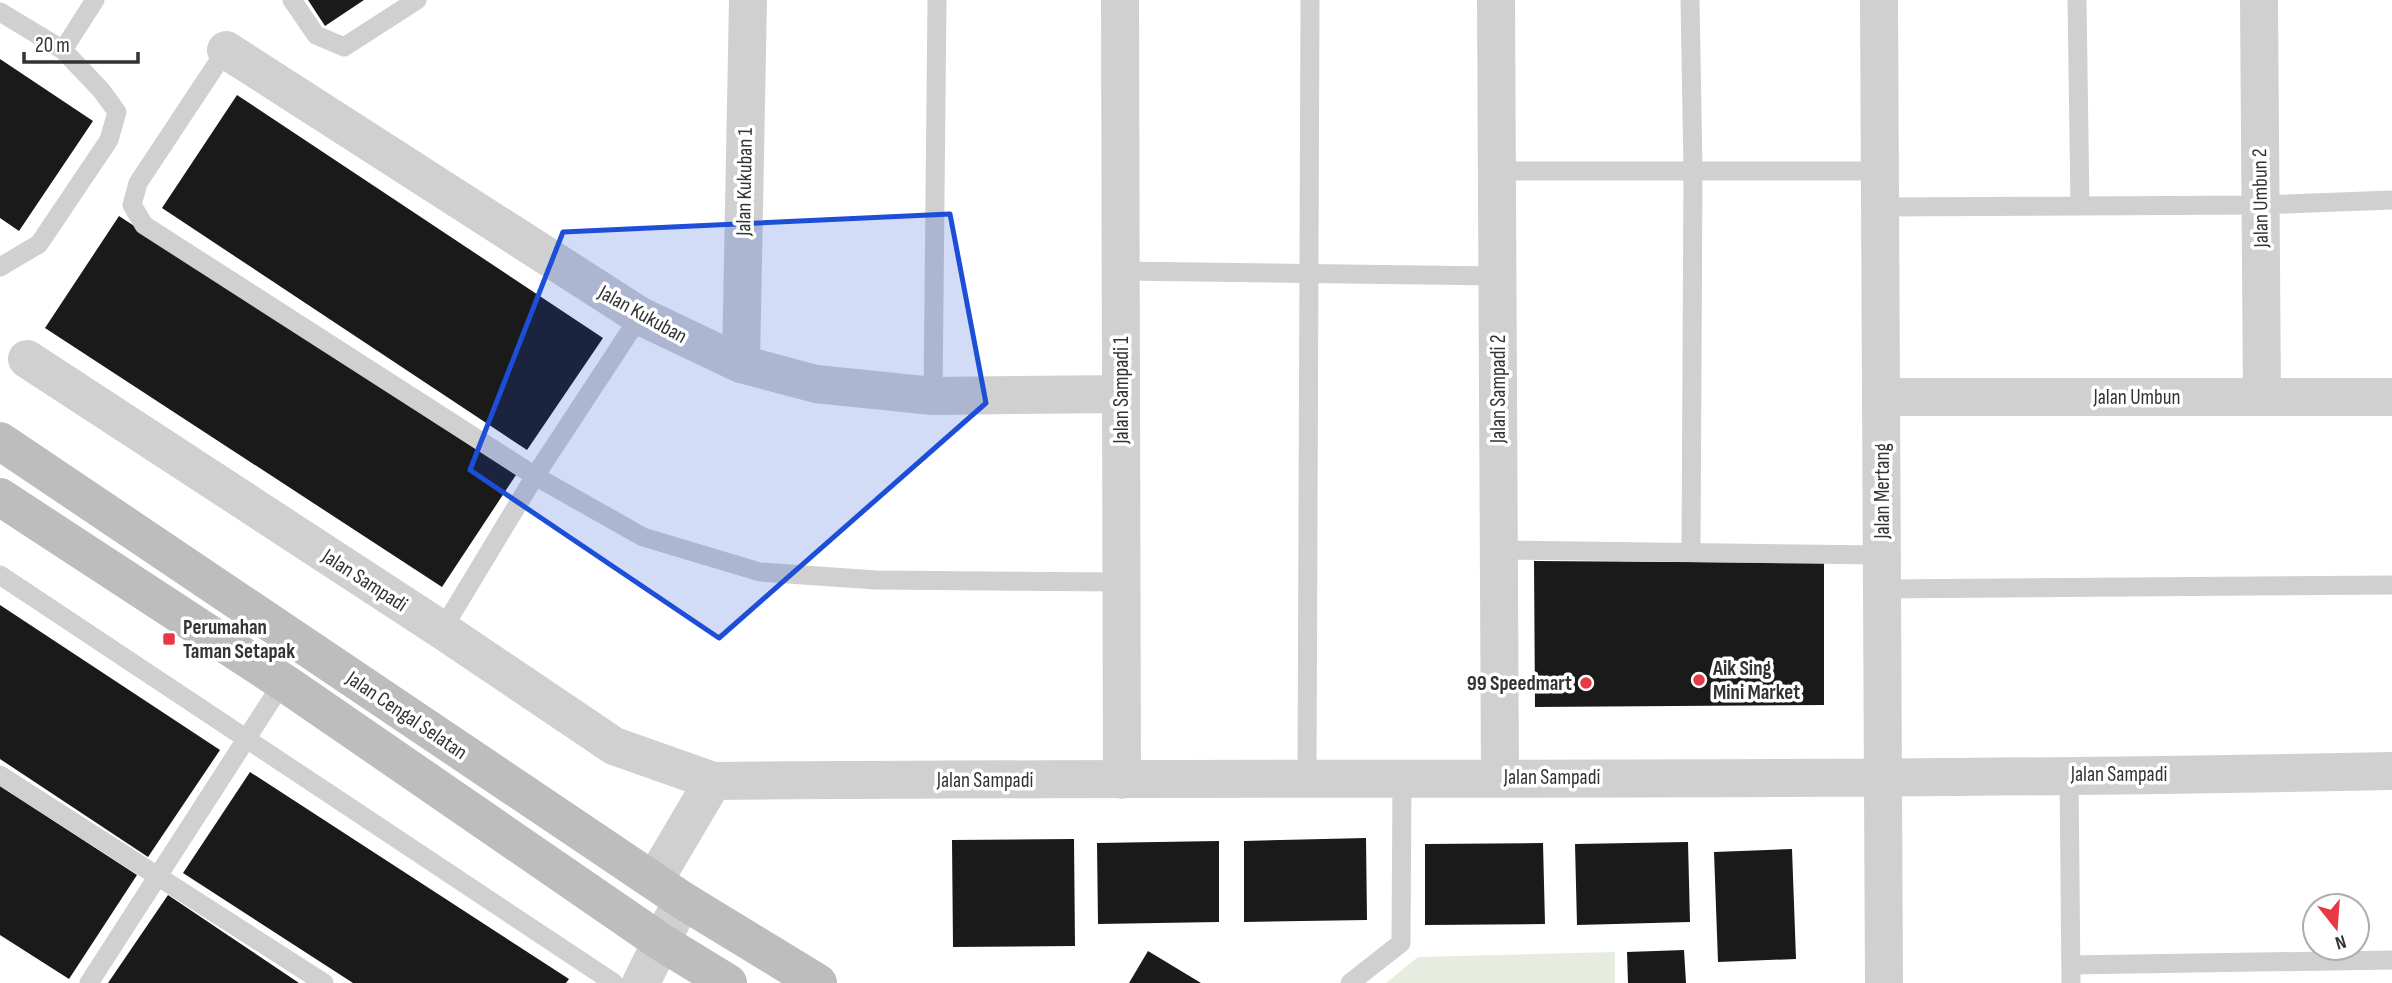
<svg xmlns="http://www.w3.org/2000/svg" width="2392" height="983" font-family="'Sofia Sans Condensed',sans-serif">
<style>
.green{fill:#e6ecdf}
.building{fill:#1a1a1a}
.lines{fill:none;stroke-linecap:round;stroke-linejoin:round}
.lane{stroke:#d0d0d0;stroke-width:19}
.street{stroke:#d0d0d0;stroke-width:38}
.secondary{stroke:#bdbdbd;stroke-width:38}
.marked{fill:#1d4ed8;fill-opacity:0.2;stroke:#1d4ed8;stroke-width:5;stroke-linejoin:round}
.poi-dot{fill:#e63946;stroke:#fff;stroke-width:2.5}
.labels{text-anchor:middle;stroke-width:7;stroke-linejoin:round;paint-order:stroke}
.street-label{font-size:21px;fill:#333;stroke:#fff}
.poi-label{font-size:21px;font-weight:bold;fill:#333;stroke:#fff;text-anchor:start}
</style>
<rect width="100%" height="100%" fill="#fff"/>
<path class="green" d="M1615,952V983H1386L1418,957Z"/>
<path class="building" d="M308,0H364L325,26Z
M0,59L93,121L19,231L0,218Z
M237,95L603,338L527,450L162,208Z
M119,216L516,475L442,587L45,328Z
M1534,561L1824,563V705L1535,707Z
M0,605L220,750L148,857L0,759Z
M250,772L569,979L566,983H353L183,873Z
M0,786L137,875L69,979L0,935Z
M1366,838L1367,920L1244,922V841Z
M1074,839L1075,946L953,947L952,840Z
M1219,841V922L1098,924L1097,843Z
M1688,842L1690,922L1577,925L1575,844Z
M1543,843L1545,924L1425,925V844Z
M1792,849L1796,959L1718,962L1714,852Z
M168,895L232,938L299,983H108Z
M1684,950L1686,983H1628L1627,952Z
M1148,951L1201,983H1129Z"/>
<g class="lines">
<path class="lane" d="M292,0L316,35L344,47L417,0
M1690,0L1693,170L1691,552
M2077,0L2080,206
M0,12L63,50L101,90L117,112L109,140L39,244L0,267
M63,50L95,0
M226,50L138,183L132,205L144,225L535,476L643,537L760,572L876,580L1121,582
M1497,171H1880
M1880,207L2260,205L2392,200
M1121,271L1497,276
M933,396L937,0
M1499,550L1882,555
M0,575L614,983
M1882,589L2392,585
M442,630L535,476L640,316
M2069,774L2071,983
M0,775L324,983
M1307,779L1310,0
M2071,965L2392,960
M89,983L283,682
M1350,983L1401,943L1402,777"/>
<path class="street" d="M1120,0L1122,780
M1496,0L1500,778
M1879,0L1884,983
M2259,0L2262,397
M226,50L640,316L741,364L816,384L933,396L1121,394
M27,359L442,630L614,746L713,781
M741,364L748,0
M1882,397H2392
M654,881L713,781C1272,776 1832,783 2392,771
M641,983L682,900"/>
<path class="secondary" d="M0,441L682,900L818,983
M0,497L289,686L661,942L728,983"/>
</g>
<path class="marked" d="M950,214L986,403L719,638L470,470L563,232Z"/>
<g class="poi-dot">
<rect x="162" y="632" width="14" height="14" rx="3.5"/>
<circle cx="1699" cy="680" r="7"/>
<circle cx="1586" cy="683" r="7"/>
</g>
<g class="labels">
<g class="street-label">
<text transform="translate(744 182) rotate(-89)" y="7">Jalan Kukuban 1</text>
<text transform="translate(2260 198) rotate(-91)" y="7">Jalan Umbun 2</text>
<text transform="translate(643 314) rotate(29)" y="7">Jalan Kukuban</text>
<text transform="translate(1498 389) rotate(-90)" y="7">Jalan Sampadi 2</text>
<text transform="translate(1121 390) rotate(-90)" y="7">Jalan Sampadi 1</text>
<text x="2137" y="404">Jalan Umbun</text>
<text transform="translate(1882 491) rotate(-90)" y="7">Jalan Mertang</text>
<text transform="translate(365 580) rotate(33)" y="7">Jalan Sampadi</text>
<text transform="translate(407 715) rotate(34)" y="7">Jalan Cengal Selatan</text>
<text x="2119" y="781">Jalan Sampadi</text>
<text x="1552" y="784">Jalan Sampadi</text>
<text x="985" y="787">Jalan Sampadi</text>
</g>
<g class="poi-label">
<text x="183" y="634">Perumahan<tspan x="183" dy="24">Taman Setapak</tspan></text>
<text x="1713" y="675">Aik Sing<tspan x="1713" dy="24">Mini Market</tspan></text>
<text x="1572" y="690" text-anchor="end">99 Speedmart</text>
</g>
</g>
<g transform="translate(2336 927) rotate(163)"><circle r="33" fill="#ffffff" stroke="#adadad" stroke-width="2"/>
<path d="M0-5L12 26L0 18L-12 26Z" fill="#e63946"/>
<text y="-10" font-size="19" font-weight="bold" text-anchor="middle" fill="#333333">N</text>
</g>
<path d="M24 52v10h114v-10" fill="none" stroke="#333333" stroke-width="3.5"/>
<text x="35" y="52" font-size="21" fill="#333333" stroke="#ffffff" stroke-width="5" paint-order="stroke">20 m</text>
</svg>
